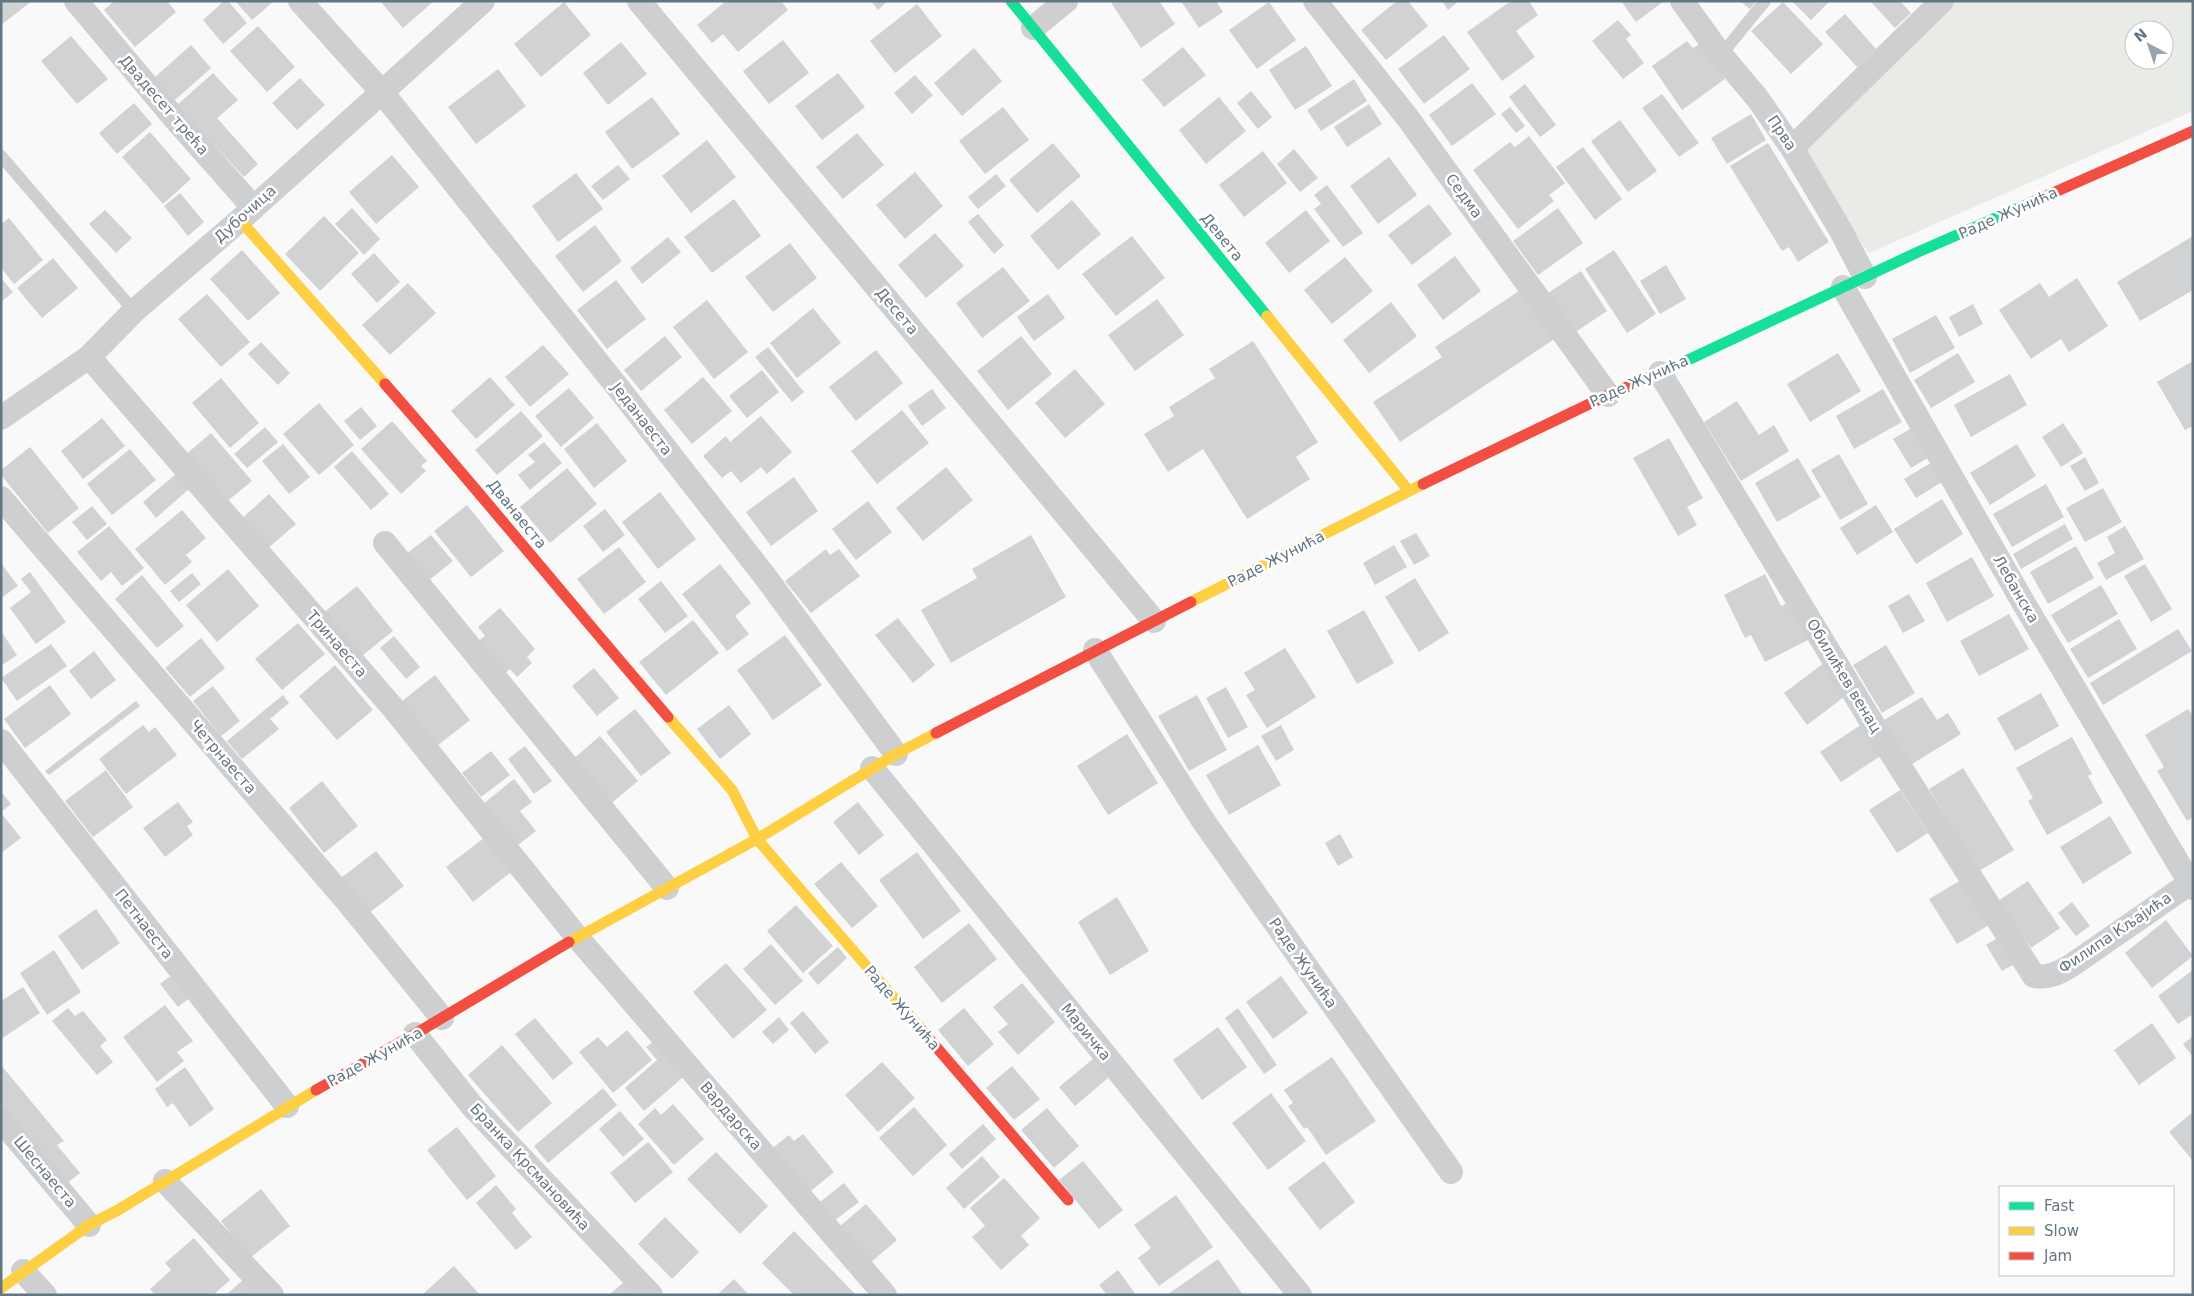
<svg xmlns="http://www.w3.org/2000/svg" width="2194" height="1296" font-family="'DejaVu Sans',sans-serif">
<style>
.green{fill:#e8ebe6;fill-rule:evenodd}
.building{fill:#d0d2d3}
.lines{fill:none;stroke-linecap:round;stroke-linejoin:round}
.lane{stroke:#cecfd0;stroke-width:12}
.street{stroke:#cecfd0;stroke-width:24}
.fast{stroke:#16e098;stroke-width:11}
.slow{stroke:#ffcf43;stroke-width:11}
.jam{stroke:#f24e42;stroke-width:11}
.labels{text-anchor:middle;stroke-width:5;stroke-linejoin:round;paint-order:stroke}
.street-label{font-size:15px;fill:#657683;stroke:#fff}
</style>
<rect width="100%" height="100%" fill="#f9f9f9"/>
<path class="green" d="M1948,1H2193V111L1869,253L1792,148ZM2134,30H2164V60H2134Z"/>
<path class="building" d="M1,1H32L1,25Z
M114,1H167L176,12L135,47L104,10Z
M224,1H228L247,23L223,44L203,20Z
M235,1H274L252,20Z
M380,1H434L403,28Z
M726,1H781L788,10L738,52L723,34L712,43L697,25Z
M871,1H888L878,10Z
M1110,1H1159L1175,24L1141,48Z
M1181,1H1216L1223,12L1199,28Z
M1397,1H1408L1428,26L1386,60L1361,30Z
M1442,1H1459L1448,10Z
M1511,1H1529L1538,15L1516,31L1535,57L1502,81L1467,32Z
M1621,1H1664L1636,22Z
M1740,1H1756L1750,9Z
M1792,1H1830L1811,20Z
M1870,1H1900L1911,13L1895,28Z
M564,2L591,35L541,77L514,44Z
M1269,2L1296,40L1257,69L1229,30Z
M1783,2L1823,44L1791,74L1751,31Z
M917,4L942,36L895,73L870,41Z
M1845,14L1876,49L1857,67L1825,32Z
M1618,20L1631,35L1626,39L1644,63L1623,79L1592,41Z
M258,26L295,67L267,92L230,51Z
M1444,35L1470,69L1424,104L1398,69Z
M71,36L108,79L77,104L41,61Z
M783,40L809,73L769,104L743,71Z
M1687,41L1693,48L1700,43L1725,79L1682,110L1652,66Z
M621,42L647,74L608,105L583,73Z
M191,45L211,68L175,100L155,77Z
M1306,46L1332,86L1295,110L1269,70Z
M1183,47L1206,75L1164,107L1142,80Z
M974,48L1002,81L962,116L934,83Z
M498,69L526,106L476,144L448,107Z
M213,73L238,100L217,118L258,164L244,177L177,105Z
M838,73L865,107L822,140L795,106Z
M915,75L933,95L912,114L894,93Z
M300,78L325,105L297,130L272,103Z
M1354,79L1367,101L1321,131L1307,110Z
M1472,83L1496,114L1452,146L1429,115Z
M1525,84L1556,125L1540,137L1509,97Z
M1251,91L1272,117L1258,129L1237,103Z
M1662,94L1699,143L1679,157L1642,108Z
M652,97L680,134L632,169L605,132Z
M1219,97L1246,131L1206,164L1179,130Z
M134,103L152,124L117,154L99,133Z
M1369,104L1382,124L1347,147L1334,127Z
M1003,107L1029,140L985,174L959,141Z
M1510,107L1525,126L1516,133L1501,114Z
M1751,114L1766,140L1727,164L1711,138Z
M1620,120L1657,171L1628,192L1591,141Z
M150,132L191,179L163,204L122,157Z
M857,133L884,165L843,199L816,167Z
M1529,136L1565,183L1549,195L1554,201L1518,229L1473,170L1510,142L1515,147Z
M707,140L736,177L691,213L662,176Z
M1053,143L1081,176L1037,213L1009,180Z
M1768,143L1829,242L1798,262L1789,247L1782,251L1730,166Z
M1583,147L1622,199L1595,220L1556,167Z
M1294,149L1318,178L1300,192L1277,164Z
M1263,151L1287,183L1244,217L1219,185Z
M392,155L419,187L376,224L349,192Z
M1389,157L1417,195L1378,224L1350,186Z
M618,165L630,179L603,200L591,186Z
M915,172L943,206L905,239L876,205Z
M576,173L603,209L558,242L532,206Z
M996,174L1006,186L978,209L968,197Z
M1327,185L1363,233L1343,247L1314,209L1321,204L1314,195Z
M180,193L204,222L188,236L164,206Z
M734,199L761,236L712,273L684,237Z
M1072,200L1101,234L1058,270L1030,236Z
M1429,204L1452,234L1412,265L1388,235Z
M352,208L380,239L364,255L335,224Z
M1558,208L1583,243L1538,275L1513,241Z
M105,210L132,238L116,253L89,224Z
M1306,210L1330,241L1289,273L1265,243Z
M978,214L1004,245L994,254L968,222Z
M324,216L359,253L320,291L285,254Z
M9,218L43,260L14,284L1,268V224Z
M595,225L622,261L583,292L555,256Z
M935,233L964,266L926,298L898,265Z
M1132,236L1165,278L1116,316L1082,274Z
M2193,236V290L2140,321L2117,282Z
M668,237L681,252L642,284L630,268Z
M790,243L817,278L773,312L745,277Z
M242,250L280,293L248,321L210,279Z
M1614,250L1656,314L1627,333L1585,269Z
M374,253L400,282L377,303L351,274Z
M1455,256L1481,291L1443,320L1417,285Z
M1345,257L1373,291L1332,324L1304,290Z
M53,258L78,288L42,318L17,288Z
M1666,265L1686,299L1660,314L1640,281Z
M1003,267L1030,301L982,338L956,303Z
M1581,271L1607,311L1574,333L1548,293Z
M1,278L13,292L1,302Z
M2077,278L2108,326L2069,352L2061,339L2031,359L1999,310L2040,283L2049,297Z
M616,280L646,319L607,349L577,310Z
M408,283L436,313L390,355L362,325Z
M1522,289L1556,338L1400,442L1373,402L1442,357L1435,347Z
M207,294L250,342L221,367L178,319Z
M1048,294L1065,318L1034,341L1017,317Z
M1157,299L1184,335L1135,371L1108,335Z
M707,300L748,352L714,379L673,327Z
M1391,302L1417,336L1369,373L1343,340Z
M1973,304L1983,324L1959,337L1949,317Z
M813,308L841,343L797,378L770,343Z
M1936,315L1955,348L1910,373L1892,339Z
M665,336L682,357L641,391L624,370Z
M1021,336L1052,374L1008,410L977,371Z
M1253,341L1318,442L1296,457L1310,479L1247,519L1203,449L1168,472L1144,434L1174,416L1169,407L1215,378L1209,369Z
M261,342L290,373L278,385L248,354Z
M543,345L569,374L530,407L505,377Z
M768,347L804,392L792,402L755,357Z
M876,350L903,383L856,421L829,387Z
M1838,353L1861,391L1810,422L1787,384Z
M1958,353L1975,382L1931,408L1914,380Z
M2193,361V426L2185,430L2157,382Z
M1075,369L1105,404L1065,438L1035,403Z
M762,370L779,392L747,418L729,396Z
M2010,374L2027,405L1971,437L1954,405Z
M490,377L515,405L476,439L451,411Z
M703,377L732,411L692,444L664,410Z
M221,378L259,423L230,448L192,403Z
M569,388L594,418L561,447L535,416Z
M932,389L946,408L922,426L908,406Z
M1883,389L1902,422L1854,449L1836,416Z
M1737,401L1759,435L1774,425L1789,451L1741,481L1704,422Z
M319,403L354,445L319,475L283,434Z
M361,407L377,426L360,440L344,421Z
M902,410L929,443L877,484L851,451Z
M521,411L543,436L497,475L475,450Z
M761,416L792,452L767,474L761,467L741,483L731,471L722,478L703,456L726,436L730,442Z
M102,418L125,446L83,479L61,451Z
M392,421L427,461L421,466L426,471L401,494L361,449Z
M597,423L627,461L594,488L564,449Z
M2063,423L2083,453L2061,467L2042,437Z
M265,427L278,442L247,468L234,454Z
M1913,427L1931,456L1911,468L1893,439Z
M211,433L252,481L225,503L184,456Z
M1669,438L1703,498L1687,507L1697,525L1678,536L1633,458Z
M544,442L562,463L530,490L518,475L535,462L528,455Z
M283,444L310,477L289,494L262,461Z
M2017,444L2036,476L1990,505L1970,473Z
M30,447L79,508L48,533L1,475V470Z
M130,449L156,480L112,515L87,484Z
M352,451L389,494L371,510L334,467Z
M1839,454L1868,504L1840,520L1811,470Z
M2085,457L2099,483L2085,491L2070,466Z
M1798,458L1821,497L1777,522L1755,483Z
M1934,461L1945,480L1916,498L1904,479Z
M946,467L973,500L923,541L896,508Z
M567,468L597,504L550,543L520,507Z
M176,474L189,489L156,518L143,502Z
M794,477L818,511L771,546L746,512Z
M2046,484L2064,517L2012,547L1993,514Z
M2103,488L2122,522L2085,542L2066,508Z
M660,492L696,539L658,569L622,522Z
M269,494L296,524L266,550L240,520Z
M1942,499L1963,534L1916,564L1894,529Z
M868,501L892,532L856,560L832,529Z
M467,505L504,551L471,577L434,531Z
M1876,505L1893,532L1857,555L1840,528Z
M92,506L107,524L87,540L72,522Z
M605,509L625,535L603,552L583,526Z
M182,510L206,538L186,555L192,562L165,585L135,549Z
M2065,524L2073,539L2021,569L2013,554Z
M109,526L144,568L122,586L111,572L101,581L77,552Z
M2125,526L2144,559L2106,580L2097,563L2115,553L2107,537Z
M1416,533L1430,556L1414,565L1400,541Z
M431,535L453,561L428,581L406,554Z
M1031,535L1066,597L951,663L921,610L977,578L972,569Z
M1394,545L1407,567L1375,585L1363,563Z
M2076,546L2094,578L2048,604L2030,572Z
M619,547L646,582L604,614L577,579Z
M826,549L830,555L839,549L860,576L811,613L785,581Z
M1972,557L1994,596L1947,622L1926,583Z
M1,563L18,586L1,598Z
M720,564L751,603L735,616L749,634L727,651L682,594Z
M2145,564L2172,609L2151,622L2124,576Z
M228,569L259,606L217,642L186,605Z
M30,572L66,622L36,644L10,608L31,592L21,579Z
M192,573L201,584L179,602L170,591Z
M1765,574L1781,606L1789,602L1808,640L1765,662L1751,635L1745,638L1724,595Z
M142,575L184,626L157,648L115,599Z
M1415,578L1449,633L1419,652L1385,597Z
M661,581L688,616L665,633L638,599Z
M2101,585L2118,614L2068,643L2051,615Z
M357,586L393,631L358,659L322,614Z
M1909,594L1925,621L1903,633L1888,606Z
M500,608L535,649L527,657L532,663L517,677L510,669L503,675L476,643L485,636L478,627Z
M1364,610L1394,663L1357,684L1327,631Z
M2009,614L2029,649L1979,676L1960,641Z
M898,618L935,665L913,683L875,635Z
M2119,619L2137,649L2088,678L2070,649Z
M693,620L719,653L666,695L639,662Z
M298,623L325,654L282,690L255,659Z
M2178,629L2192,651L2103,705L2090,683Z
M1,631L17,655L1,666Z
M785,635L822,685L773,720L737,670Z
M394,636L420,667L406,679L380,648Z
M201,638L225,668L190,697L165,668Z
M51,644L67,666L17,701L1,678Z
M1886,645L1915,693L1882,713L1853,665Z
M1285,648L1316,697L1267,728L1246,695L1255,690L1244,673Z
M94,651L116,680L91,699L69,671Z
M1824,663L1848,694L1807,725L1784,693Z
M335,665L373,710L337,740L299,696Z
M594,668L619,698L597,716L572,686Z
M435,675L470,720L437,746L402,701Z
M50,685L71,714L25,748L4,719Z
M213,686L240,721L221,736L193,701Z
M1226,687L1248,727L1228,738L1206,698Z
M2041,693L2059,726L2015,751L1997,718Z
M283,695L289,703L270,719L279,729L242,759L227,741Z
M1197,695L1227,750L1189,771L1158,716Z
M1922,697L1937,720L1948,713L1961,734L1912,764L1884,720Z
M136,701L140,706L49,775L45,771Z
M729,705L751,734L720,759L697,729Z
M635,709L671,753L641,776L606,732Z
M2188,709L2193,716V817L2187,821L2157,771L2164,767L2145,735Z
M1862,724L1882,755L1841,782L1820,752Z
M143,725L149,732L155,727L177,755L126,794L99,759Z
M1281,725L1294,750L1276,761L1261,736Z
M1127,734L1158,783L1108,815L1077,766Z
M600,736L638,781L609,805L572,760Z
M2072,737L2092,774L2088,776L2103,803L2047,835L2028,801L2033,798L2016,768Z
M1258,745L1281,785L1229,815L1206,775Z
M525,746L552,781L534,794L508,759Z
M491,751L510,775L481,797L462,773Z
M1963,768L2014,850L1979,871L1929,789Z
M106,770L133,807L93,837L65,801Z
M514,779L532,802L520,811L536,831L518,845L484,803Z
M322,781L358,826L324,853L289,808Z
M1900,790L1928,833L1897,853L1869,810Z
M1,791L11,804L1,812Z
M178,802L193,822L187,826L193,835L165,857L143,828Z
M858,802L884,835L859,855L833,822Z
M1,813L21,838L1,853Z
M2110,816L2132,853L2083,884L2060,847Z
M1340,834L1353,857L1338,866L1325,843Z
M484,838L511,872L473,902L446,867Z
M376,851L404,886L369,913L341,878Z
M917,852L961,911L923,939L879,880Z
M841,862L878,906L852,928L814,884Z
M1961,880L1989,925L1957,944L1929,899Z
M2028,881L2060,928L2031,948L1998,901Z
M1117,897L1149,951L1110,975L1078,922Z
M2072,902L2090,926L2076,936L2058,913Z
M796,905L833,946L803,973L767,931Z
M96,909L120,943L82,970L58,936Z
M2166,920L2193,956L2152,988L2125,953Z
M969,923L997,959L942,1003L914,967Z
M1999,937L2015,964L2002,971L1986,945Z
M771,944L803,981L775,1005L743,969Z
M838,947L847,958L818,985L808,973Z
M54,950L81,992L47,1015L20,973Z
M726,963L767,1010L733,1039L693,992Z
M2193,970V1014L2178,1024L2158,996Z
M173,974L191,997L178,1007L160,984Z
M1281,976L1308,1013L1273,1039L1246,1002Z
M1022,983L1055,1022L1018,1055L998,1032L1008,1024L993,1007Z
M23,987L40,1013L1,1039V1001Z
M165,1005L193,1041L177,1052L184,1061L157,1082L123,1037Z
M68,1008L75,1016L83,1011L107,1040L100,1046L113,1062L97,1075L52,1021Z
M964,1008L994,1044L968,1066L938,1030Z
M1238,1008L1277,1065L1264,1074L1225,1018Z
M803,1011L829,1042L815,1054L790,1023Z
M779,1017L789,1030L773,1044L762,1032Z
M535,1018L573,1063L553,1080L515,1034Z
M2152,1023L2176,1058L2139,1085L2114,1050Z
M1218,1027L1247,1067L1202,1100L1173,1060Z
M627,1030L652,1060L613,1093L579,1052L598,1037L607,1047Z
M2193,1036V1057L2183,1044Z
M658,1038L688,1073L644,1111L625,1088L657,1060L646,1047Z
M502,1045L552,1103L518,1132L468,1075Z
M1332,1057L1376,1121L1326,1155L1307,1127L1304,1129L1288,1106L1293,1103L1284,1090Z
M1093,1059L1108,1078L1075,1106L1059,1087Z
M882,1062L915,1098L878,1132L845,1095Z
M1,1065L64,1141L57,1145L80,1173L65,1185L1,1108Z
M1012,1066L1040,1099L1014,1120L986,1088Z
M185,1067L214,1109L190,1127L173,1103L167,1107L155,1089Z
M603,1088L617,1105L548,1163L534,1146Z
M1271,1093L1306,1141L1268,1170L1232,1123Z
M673,1104L704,1139L674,1165L638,1124L655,1108L661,1115Z
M914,1107L947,1145L913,1176L879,1138Z
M1047,1108L1079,1146L1054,1168L1021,1130Z
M620,1111L644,1139L623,1157L599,1129Z
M2193,1112V1161L2169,1132Z
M983,1124L996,1139L962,1169L949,1154Z
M457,1127L496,1176L467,1200L427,1150Z
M803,1134L834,1172L806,1195L769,1151L789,1135L794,1141Z
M648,1142L673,1172L635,1203L610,1173Z
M716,1152L768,1206L740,1234L687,1179Z
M982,1156L1000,1177L964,1209L946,1188Z
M1083,1161L1123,1210L1099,1229L1059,1180Z
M1324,1161L1355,1202L1320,1230L1288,1188Z
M1004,1178L1040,1218L1021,1236L1029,1245L1001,1270L972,1237L985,1226L970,1208Z
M844,1183L859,1202L835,1220L820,1202Z
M496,1185L516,1209L512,1213L532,1237L516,1250L476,1203Z
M261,1189L290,1226L250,1258L221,1221Z
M1176,1195L1213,1247L1159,1286L1138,1258L1151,1248L1134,1225Z
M866,1204L897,1240L870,1263L839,1227Z
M665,1217L699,1252L672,1279L638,1244Z
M794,1231L856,1295H794L762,1263Z
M194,1238L230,1280L213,1295H155L150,1289L171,1270L165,1263Z
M1218,1259L1243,1295H1167Z
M454,1266L480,1295H425L424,1293Z
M1118,1270L1136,1295H1107L1099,1285Z
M734,1279L749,1295H717Z
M243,1280L256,1295H228L227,1294Z
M625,1281L638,1295H609Z"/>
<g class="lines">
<path class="lane" d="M1721,55L1765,1
M1,156L134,311"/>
<path class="street" d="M76,1L176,120L253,207
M300,1L381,91L623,394L767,579L896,754
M639,1L1154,621
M1315,1L1407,117L1608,395
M1682,1L1721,55L1758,99L1792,148L1841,231L1865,277
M1033,28L1066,1
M1792,148L1942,1
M1843,287L2023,602L2193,888
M89,357L394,709L577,937L885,1295
M1660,373L1877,731L2034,976C2049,978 2059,973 2072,965L2193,881
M1,418L89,357L134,311L240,220L483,1
M1,498L346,900L442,1018
M385,543L667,888
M1095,650L1202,819L1451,1172
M1,741L287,1106
M872,768L1300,1295
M415,1034L472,1106L651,1295
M1,1120L89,1225
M165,1181L272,1295
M23,1271L45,1295"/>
<path class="fast" d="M1011,1L1267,316
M1673,367L1918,252L2037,200"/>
<path class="slow" d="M240,220L385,384
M1267,316L1409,491
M1191,602L1423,484
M668,717L732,790L757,839L919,1027
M569,942L757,839L896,754L936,733
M1,1288L89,1225L118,1210L316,1090"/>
<path class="jam" d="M2037,200L2193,131
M385,384C481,493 573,607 668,717
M1423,484L1608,395L1673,367
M936,733L1191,602
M919,1027L1068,1200
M316,1090L415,1034L569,942"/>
</g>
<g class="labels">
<g class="street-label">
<text transform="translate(164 105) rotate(49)" y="5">Двадесет трећа</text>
<text transform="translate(1782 133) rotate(56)" y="5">Прва</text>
<text transform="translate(1464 196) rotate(54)" y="5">Седма</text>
<text transform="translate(2008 213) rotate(-24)" y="5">Раде Жунића</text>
<text transform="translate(245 214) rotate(-42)" y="5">Дубочица</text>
<text transform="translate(1222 237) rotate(51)" y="5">Девета</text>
<text transform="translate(897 311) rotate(50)" y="5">Десета</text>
<text transform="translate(1639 381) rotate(-24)" y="5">Раде Жунића</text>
<text transform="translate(642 419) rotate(52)" y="5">Једанаеста</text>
<text transform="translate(517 514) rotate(51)" y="5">Дванаеста</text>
<text transform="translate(1276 559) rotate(-27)" y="5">Раде Жунића</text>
<text transform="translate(2016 589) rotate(60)" y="5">Лебанска</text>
<text transform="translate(337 644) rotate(49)" y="5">Тринаеста</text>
<text transform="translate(1844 676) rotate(59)" y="5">Обилићев венац</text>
<text transform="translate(223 757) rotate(49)" y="5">Четрнаеста</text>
<text transform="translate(144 924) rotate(52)" y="5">Петнаеста</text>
<text transform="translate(2115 933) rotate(-34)" y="5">Филипа Кљајића</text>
<text transform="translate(1303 963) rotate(55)" y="5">Раде Жунића</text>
<text transform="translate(902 1008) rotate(49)" y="5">Раде Жунића</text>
<text transform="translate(1086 1032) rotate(51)" y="5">Маричка</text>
<text transform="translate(375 1057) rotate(-29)" y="5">Раде Жунића</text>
<text transform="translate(731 1116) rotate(49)" y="5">Вардарска</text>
<text transform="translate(530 1167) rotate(47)" y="5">Бранка Крсмановића</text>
<text transform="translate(45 1172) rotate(50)" y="5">Шеснаеста</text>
</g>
</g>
<rect width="2194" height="1296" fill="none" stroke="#657683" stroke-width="5"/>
<rect x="1999" y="1186" width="175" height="90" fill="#ffffff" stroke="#c1c8cd"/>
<rect x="2009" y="1202" width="25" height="8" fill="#16e098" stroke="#c1c8cd"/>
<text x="2044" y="1211" font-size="15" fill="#657683">Fast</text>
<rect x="2009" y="1227" width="25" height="8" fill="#ffcf43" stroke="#c1c8cd"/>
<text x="2044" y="1236" font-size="15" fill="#657683">Slow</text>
<rect x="2009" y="1252" width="25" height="8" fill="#f24e42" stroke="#c1c8cd"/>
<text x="2044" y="1261" font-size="15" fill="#657683">Jam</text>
<g transform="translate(2149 45) rotate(320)"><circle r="24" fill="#ffffff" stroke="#c1c8cd"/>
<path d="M0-4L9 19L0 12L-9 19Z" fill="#99a4ac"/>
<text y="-8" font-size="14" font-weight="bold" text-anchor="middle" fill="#657683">N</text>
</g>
</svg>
